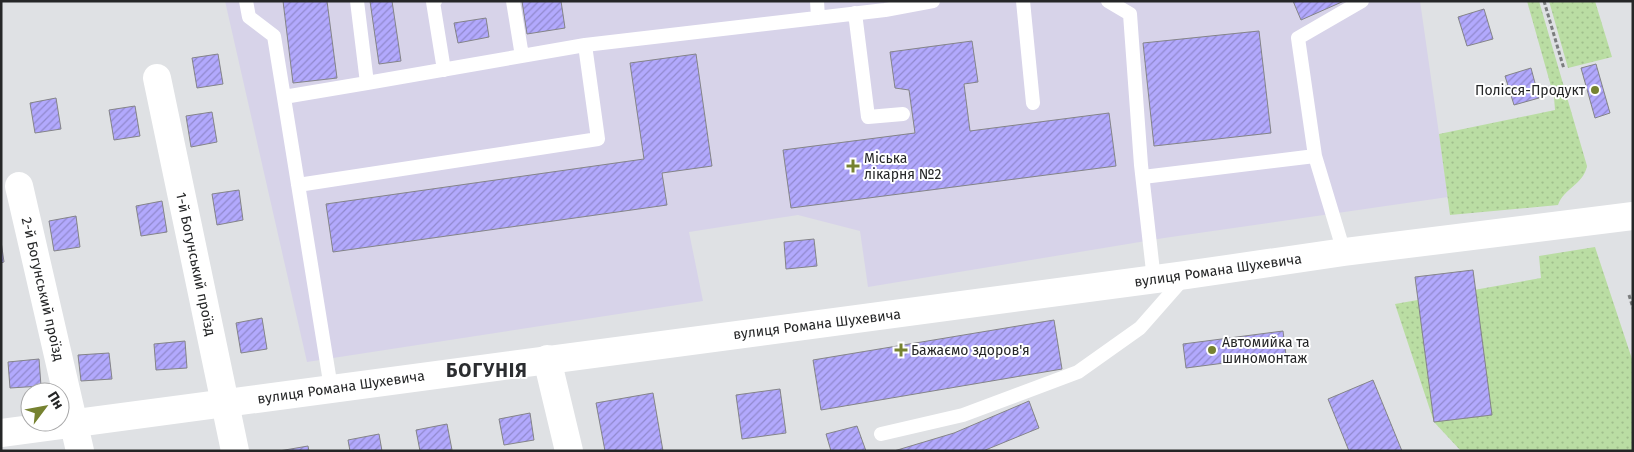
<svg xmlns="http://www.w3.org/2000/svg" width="1634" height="452" font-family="'Fira Sans',sans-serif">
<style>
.medical{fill:#d7d3e9}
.grass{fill:url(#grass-dots)}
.building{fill:url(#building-hatch);stroke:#848488}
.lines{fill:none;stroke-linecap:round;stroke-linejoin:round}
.path{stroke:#7b7d7e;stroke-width:3;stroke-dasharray:4 2.5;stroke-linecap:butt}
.lane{stroke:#fff;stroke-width:14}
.street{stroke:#fff;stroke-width:28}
.secondary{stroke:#fff;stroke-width:28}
.poi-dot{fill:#768230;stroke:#fff;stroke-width:2}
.labels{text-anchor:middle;stroke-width:4;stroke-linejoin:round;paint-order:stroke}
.poi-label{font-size:14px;fill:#252627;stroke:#fff;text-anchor:start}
.street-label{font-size:14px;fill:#252627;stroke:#fff}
.district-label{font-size:19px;font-weight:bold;letter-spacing:1px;fill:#2b2d30;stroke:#fff}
</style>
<defs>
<pattern id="grass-dots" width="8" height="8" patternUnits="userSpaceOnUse" patternTransform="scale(1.25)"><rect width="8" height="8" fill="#badda3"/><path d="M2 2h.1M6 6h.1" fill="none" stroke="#a0be8c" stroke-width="1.8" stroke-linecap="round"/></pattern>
<pattern id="building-hatch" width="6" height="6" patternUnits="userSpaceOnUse" patternTransform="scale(1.25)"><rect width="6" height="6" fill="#b2a9fd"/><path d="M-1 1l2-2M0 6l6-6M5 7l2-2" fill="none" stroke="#9189cd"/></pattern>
</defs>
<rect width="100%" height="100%" fill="#dfe1e4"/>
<path class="medical" d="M225,1H1420L1448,197L1164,238L868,287L860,231L798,215L689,232L703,301L307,362Z"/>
<path class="grass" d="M1527,1H1539L1587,166C1583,185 1564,188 1558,205L1450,215L1439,134L1555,110L1554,97Z
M1549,1H1595L1612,57L1568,68Z
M1595,247L1633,362V451H1461L1434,422L1395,304L1541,278L1539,256Z"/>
<path class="building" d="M283,1H327L337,78L293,83Z
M370,1H392L401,61L379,64Z
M522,1H561L565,28L527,34Z
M1293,1H1344L1301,20Z
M1484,9L1493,39L1467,46L1458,17Z
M486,18L489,37L458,43L454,23Z
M1259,31L1271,133L1154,146L1143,43Z
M972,41L978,82L964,84L970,131L1109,113L1116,166L791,208L783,150L915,133L909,90L895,88L890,52Z
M218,54L223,84L197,88L192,58Z
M696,54L712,166L662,173L667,205L333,252L326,204L644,159L630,63Z
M1596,64L1610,113L1595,118L1581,68Z
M1531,68L1539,98L1514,105L1505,76Z
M56,98L61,129L35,133L30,103Z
M135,106L140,136L114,140L109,110Z
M212,112L217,142L191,147L186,116Z
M239,190L243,220L217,225L212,194Z
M162,201L167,232L141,236L136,206Z
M76,216L80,247L54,251L49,221Z
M814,239L817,266L786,269L784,242Z
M1,241L4,262L1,263Z
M1473,270L1492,415L1434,422L1415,277Z
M262,318L267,349L241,353L236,323Z
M1054,320L1062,369L821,410L813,360Z
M1283,331L1286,355L1186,368L1183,344Z
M185,341L187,368L156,370L154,344Z
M109,353L112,379L81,381L78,355Z
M39,359L41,386L10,388L8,362Z
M1373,380L1402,451H1349L1328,399Z
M780,389L786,433L742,439L736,395Z
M653,393L663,451H605L596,403Z
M1029,401L1039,428L983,451H894L954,433Z
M530,413L534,440L504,445L499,419Z
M447,424L452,450L420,451L416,430Z
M857,426L866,451H831L826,434Z
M379,434L382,451H350L348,440Z
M308,446L309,451H279Z"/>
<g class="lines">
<path class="path" d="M1544,1L1564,69
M1629,295L1633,308"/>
<path class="lane" d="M246,1L249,17L274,36L331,388
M435,1L433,2L444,70
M513,1L522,56
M817,1L818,18
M1023,1L1033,103
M1108,1L1130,14L1141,165L1154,280
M855,13L868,117L903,114
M585,45L885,10L933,1
M284,97L367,83L357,1
M1143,177L1315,156
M298,185L598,139L585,45L367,83
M1344,252L1315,156L1298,38L1362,1
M881,434L963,415L1078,372L1140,328L1184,278"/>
<path class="street" d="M157,78L235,451
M19,186L80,451
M547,359L569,451"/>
<path class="secondary" d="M1,433L1186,275L1344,252L1633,216"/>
</g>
<g class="poi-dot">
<circle cx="1595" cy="90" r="5"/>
<path d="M850.5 158.5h5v5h5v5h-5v5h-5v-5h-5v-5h5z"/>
<path d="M898.5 342.5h5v5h5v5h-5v5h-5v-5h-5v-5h5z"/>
<circle cx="1212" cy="350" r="5"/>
</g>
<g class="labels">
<g class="poi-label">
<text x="1585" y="95" text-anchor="end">Полісся-Продукт</text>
<text x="864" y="163">Міська<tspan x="864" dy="16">лікарня №2</tspan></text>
<text x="1222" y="347">Автомийка та<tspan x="1222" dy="16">шиномонтаж</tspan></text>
<text x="911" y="355">Бажаємо здоров'я</text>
</g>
<g class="street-label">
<text transform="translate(196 264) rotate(78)" y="5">1-й Богунський проїзд</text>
<text transform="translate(1218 270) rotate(-8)" y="5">вулиця Романа Шухевича</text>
<text transform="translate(43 289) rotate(77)" y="5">2-й Богунський проїзд</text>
<text transform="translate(817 324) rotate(-7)" y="5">вулиця Романа Шухевича</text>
<text transform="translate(341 387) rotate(-8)" y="5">вулиця Романа Шухевича</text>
</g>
<g class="district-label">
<text x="487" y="377">БОГУНІЯ</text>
</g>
</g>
<rect width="1634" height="452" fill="none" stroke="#252627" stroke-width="5"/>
<g transform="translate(45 407) rotate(58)"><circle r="24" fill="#ffffff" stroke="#a8a8a9"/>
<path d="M0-4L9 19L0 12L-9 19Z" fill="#768230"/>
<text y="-8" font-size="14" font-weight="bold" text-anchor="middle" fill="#252627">Пн</text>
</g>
</svg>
